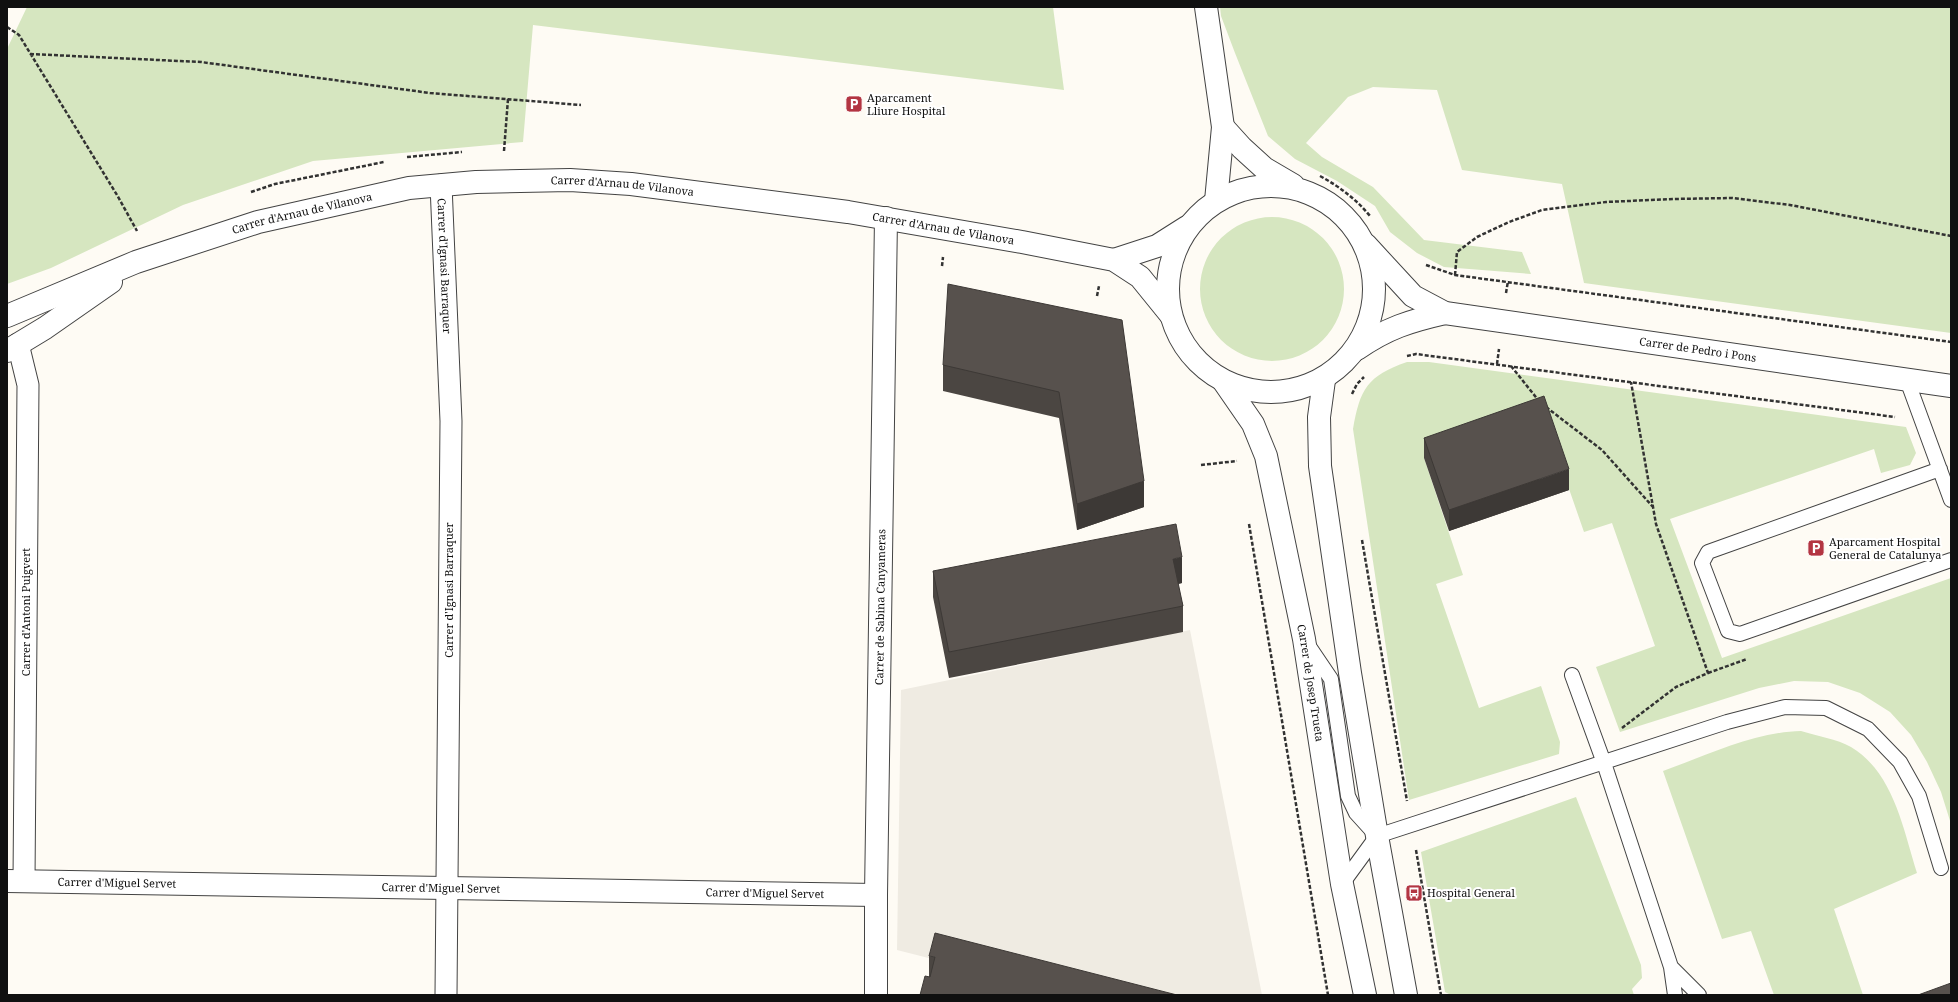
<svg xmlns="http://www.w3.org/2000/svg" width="1958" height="1002" font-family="'Noto Serif',serif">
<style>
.green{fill:#d6e6c0}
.plaza{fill:#efebe2}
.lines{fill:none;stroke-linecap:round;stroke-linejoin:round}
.service-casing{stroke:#434343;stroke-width:16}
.pedestrian-casing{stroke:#434343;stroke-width:23}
.minor-casing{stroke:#434343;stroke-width:24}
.tertiary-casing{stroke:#434343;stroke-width:24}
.path{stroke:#323232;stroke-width:2.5;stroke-dasharray:4 2;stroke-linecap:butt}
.service{stroke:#fff;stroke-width:14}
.pedestrian{stroke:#fff;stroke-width:21}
.minor{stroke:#fff;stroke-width:22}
.tertiary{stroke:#fff;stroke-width:22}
.wall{fill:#4b4642}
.shaded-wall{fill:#3d3936}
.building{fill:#57514d;stroke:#3d3936}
.labels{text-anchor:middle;stroke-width:4;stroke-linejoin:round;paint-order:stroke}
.poi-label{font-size:11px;fill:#101010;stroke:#fff;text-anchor:start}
.street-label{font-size:11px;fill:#101010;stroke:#fff}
</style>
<rect width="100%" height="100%" fill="#fefbf4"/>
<path class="green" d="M27,7H1053L1064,90L533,25L523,142L313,161L183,205L51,268L7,284V49Z
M1220,7H1951V333L1584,283L1562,184L1462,170L1437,90L1373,87L1348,97L1306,143L1322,157L1373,187L1424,240L1522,252L1531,274L1444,267L1417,253L1390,232L1375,206L1337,181L1295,159L1268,136L1235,53L1221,16Z
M1200 289a72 72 0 1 1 144 0a72 72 0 1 1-144 0Z
M1407,362H1429L1906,427L1916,453L1910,465L1881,473L1874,449L1670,519L1722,658L1951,578V824L1941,792L1927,762L1911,735L1890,712L1860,693L1828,682L1794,681L1759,688L1620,732L1596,667L1655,646L1612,523L1584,532L1544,417L1424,458L1463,575L1436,584L1479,708L1541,686L1560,742L1559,754L1409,800L1353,429C1360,389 1367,376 1407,362Z
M1801,731C1817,736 1837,739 1851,747C1894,773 1903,829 1917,873L1834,909L1863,995H1774L1751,931L1722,939L1663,771C1708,755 1754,732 1801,731Z
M1576,797L1641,965L1642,978L1632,989L1634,995H1451L1445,992L1421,852Z"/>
<path class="plaza" d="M1190,630L1262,995H1074L897,950L901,690Z"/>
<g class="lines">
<g class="service-casing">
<path id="service" d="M1907,380L1951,500
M1940,469L1708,552L1702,563L1728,631L1740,634L1951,560
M1308,645L1331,679L1348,796L1356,813L1375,834
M1572,675L1604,763L1671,967L1675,995
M1342,884L1377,836L1727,722L1785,707L1826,708L1868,729L1900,762L1919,796L1941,868
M1671,967L1699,995"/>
</g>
<g class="pedestrian-casing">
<g id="pedestrian">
<path id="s1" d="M441,185L451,421L446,995"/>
<path d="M18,344L28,385L24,881"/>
</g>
</g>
<g class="minor-casing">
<g id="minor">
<path id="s2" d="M1366,245L1413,296L1445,313L1951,386"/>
<path d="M1357,349C1387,328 1410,321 1445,313"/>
<path id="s3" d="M7,881L876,895"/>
<path id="s4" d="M876,995V895L886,218"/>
</g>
</g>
<g class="tertiary-casing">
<g id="tertiary">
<path d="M1206,7L1223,127L1216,201"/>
<path d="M1223,127L1242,148L1264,168L1293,185"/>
<circle cx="1271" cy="289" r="103"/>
<path d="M1114,260L1157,246L1187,227"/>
<path id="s5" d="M7,316L136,262L258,222L409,188L476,182L570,180L631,184L848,212L1022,242L1114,260L1140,277L1170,314"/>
<path d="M7,351L45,328L111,282"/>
<path d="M1324,380L1319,417L1320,466L1350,673L1377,836L1406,995"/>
<path id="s6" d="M1224,382L1253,424L1266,456L1304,639L1342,884L1365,995"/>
</g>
</g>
<path class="path" d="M7,27L19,35L117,195L137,231
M30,54L201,62L430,93L581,105
M504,151L508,99
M407,157L462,152
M1320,176C1340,187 1356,199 1370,216
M251,192L275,184L384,162
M1426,265L1455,275L1951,342
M942,266L943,257
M1455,275L1457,252L1477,237L1509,222L1542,210L1606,202L1673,199L1732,198L1790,205L1951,236
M1506,293L1508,281
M1097,296L1099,286
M1407,356L1416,354L1895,417
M1497,364L1499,349
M1511,366L1539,401
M1352,394L1357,384L1364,377
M1546,407L1602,450L1653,507
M1201,465L1237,461
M1249,524L1328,995
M1362,540L1407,801
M1708,673L1747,659
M1622,728L1676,687L1708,673L1656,524L1631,382
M1416,850L1441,995"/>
<use href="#service" class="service"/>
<use href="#pedestrian" class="pedestrian"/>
<use href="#minor" class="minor"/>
<use href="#tertiary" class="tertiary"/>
</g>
<path class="wall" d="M1122,320L1144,507L1077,530L1059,418L943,391V365Z
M1424,438L1569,490L1449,531L1424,458Z
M933,571L1182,583L1178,584L1183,606V632L949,678L933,597Z
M929,956L1177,995H920L929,977Z"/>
<path class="shaded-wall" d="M1569,469V490L1449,531V510Z
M1144,481V507L1077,530V504Z
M1182,557V583L1173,585V559Z"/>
<path class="building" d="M948,284L1122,320L1144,481L1077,504L1059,392L943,365Z
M1544,396L1569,469L1449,510L1424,438Z
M1176,524L1182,557L1173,559L1183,606L949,652L933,571Z
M935,933L1177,995H920L925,976L930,977L935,957L929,956Z
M1951,983V995H1918Z"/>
<defs>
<g id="parking-square" transform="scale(0.9)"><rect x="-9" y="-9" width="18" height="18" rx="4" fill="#b33542" stroke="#fff"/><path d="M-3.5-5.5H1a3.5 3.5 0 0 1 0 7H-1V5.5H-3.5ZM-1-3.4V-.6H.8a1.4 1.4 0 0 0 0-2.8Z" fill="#fff"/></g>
<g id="bus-square" transform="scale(0.9)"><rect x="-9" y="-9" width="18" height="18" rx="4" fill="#b33542" stroke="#fff"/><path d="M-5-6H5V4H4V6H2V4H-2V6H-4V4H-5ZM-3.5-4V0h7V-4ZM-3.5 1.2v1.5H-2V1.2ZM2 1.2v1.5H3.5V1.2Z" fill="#fff"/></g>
</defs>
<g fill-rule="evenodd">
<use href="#parking-square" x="854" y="104"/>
<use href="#parking-square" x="1816" y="548"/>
<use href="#bus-square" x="1414" y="893"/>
</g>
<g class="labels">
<g class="poi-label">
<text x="867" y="102">Aparcament<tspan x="867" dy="13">Lliure Hospital</tspan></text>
<text x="1829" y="546">Aparcament Hospital<tspan x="1829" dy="13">General de Catalunya</tspan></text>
<text x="1427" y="897">Hospital General</text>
</g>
<g class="street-label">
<text dy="4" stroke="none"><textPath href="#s5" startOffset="637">Carrer d'Arnau de Vilanova</textPath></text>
<text dy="4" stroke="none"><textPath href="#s5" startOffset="313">Carrer d'Arnau de Vilanova</textPath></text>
<text dy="4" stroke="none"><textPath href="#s5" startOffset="961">Carrer d'Arnau de Vilanova</textPath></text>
<text dy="4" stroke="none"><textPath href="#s1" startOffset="81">Carrer d'Ignasi Barraquer</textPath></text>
<text dy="4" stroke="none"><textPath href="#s2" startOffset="361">Carrer de Pedro i Pons</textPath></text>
<text transform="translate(449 590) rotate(-90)" y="4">Carrer d'Ignasi Barraquer</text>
<text dy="4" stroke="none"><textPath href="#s4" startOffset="388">Carrer de Sabina Canyameras</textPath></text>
<text transform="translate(26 612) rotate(-90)" y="4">Carrer d'Antoni Puigvert</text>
<text dy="4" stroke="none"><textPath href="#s6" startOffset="317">Carrer de Josep Trueta</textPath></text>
<text dy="4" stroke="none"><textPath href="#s3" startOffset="110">Carrer d'Miguel Servet</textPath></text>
<text dy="4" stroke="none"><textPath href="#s3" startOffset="434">Carrer d'Miguel Servet</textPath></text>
<text dy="4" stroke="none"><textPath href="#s3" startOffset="758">Carrer d'Miguel Servet</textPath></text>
</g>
</g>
<rect width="1958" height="1002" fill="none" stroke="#101010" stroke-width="16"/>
</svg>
